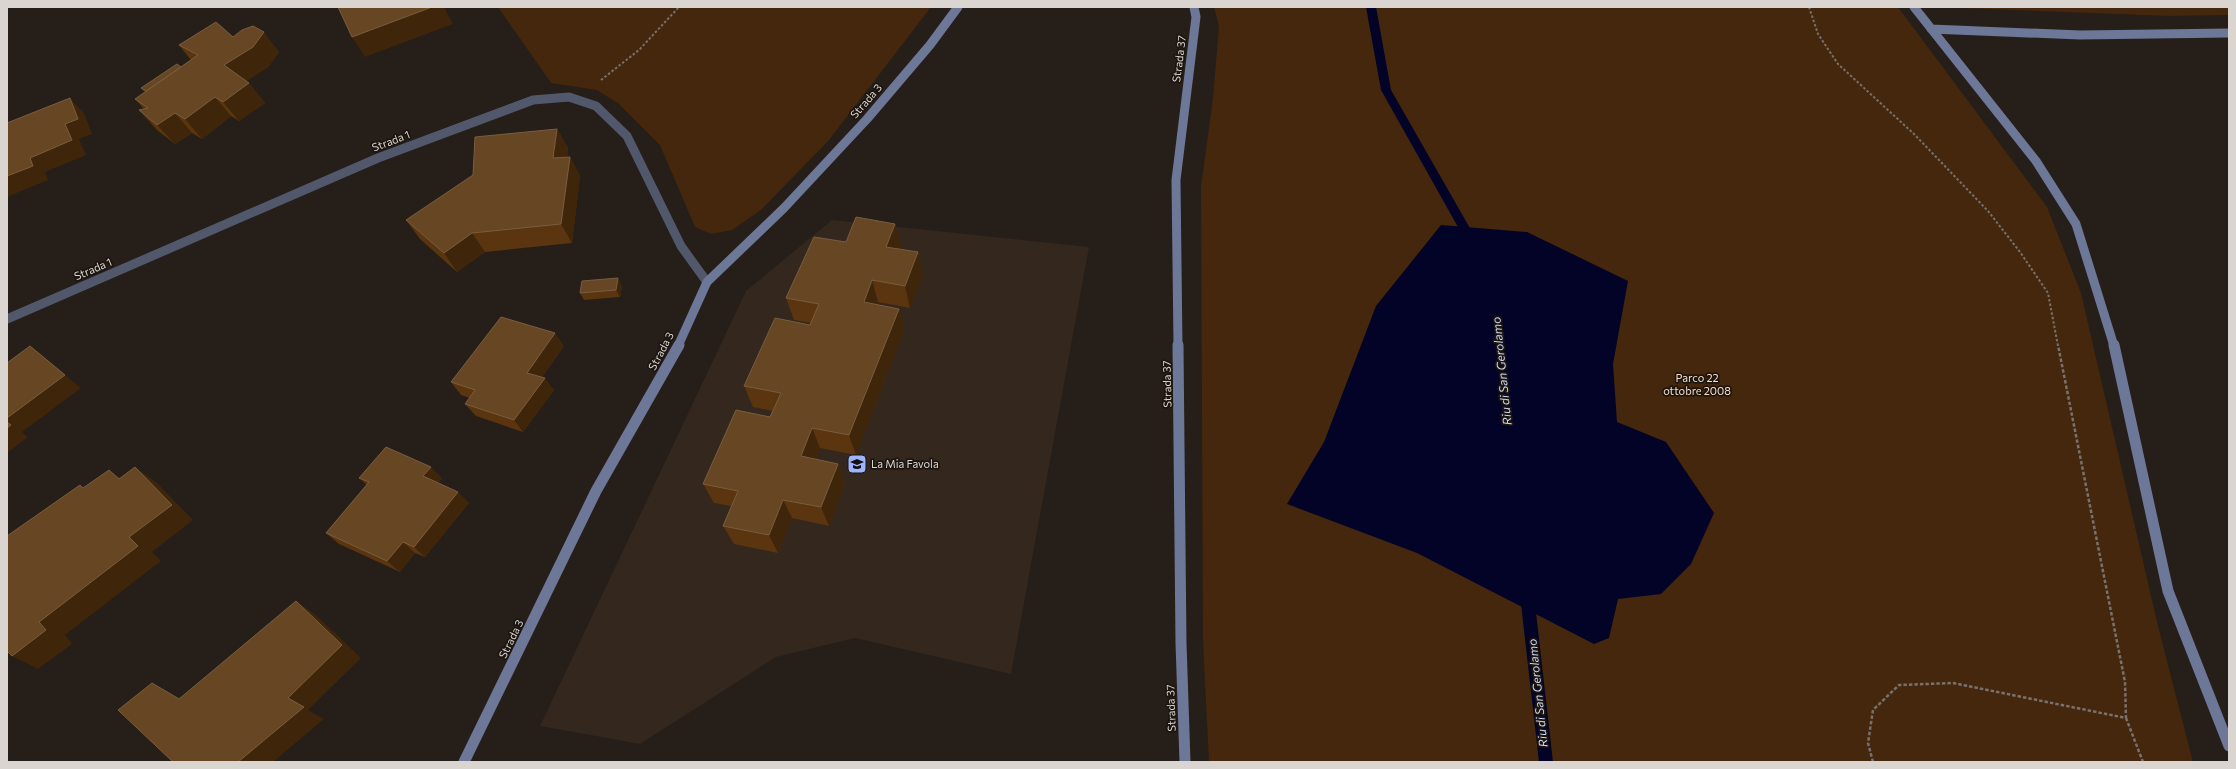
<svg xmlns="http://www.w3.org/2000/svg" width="2236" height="769" font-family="Commissioner,sans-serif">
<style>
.built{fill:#33271e}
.green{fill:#44270c}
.water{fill:#030328}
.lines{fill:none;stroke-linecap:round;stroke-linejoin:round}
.stream{fill:#030328;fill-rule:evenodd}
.path-far1{stroke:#78716d;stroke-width:2;stroke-dasharray:2.5 2;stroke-linecap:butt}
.path{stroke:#78716d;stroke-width:2.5;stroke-dasharray:3.5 2;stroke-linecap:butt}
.street{stroke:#51586c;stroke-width:9}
.secondary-far1{stroke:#6d7798;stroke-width:9}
.secondary{stroke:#6d7798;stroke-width:11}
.wall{fill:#5a350f}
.shaded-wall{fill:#3f250a}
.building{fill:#674624;stroke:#795d3f}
.labels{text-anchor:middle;stroke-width:3.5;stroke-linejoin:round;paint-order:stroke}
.street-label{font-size:11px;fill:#dad5d1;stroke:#1c1510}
.park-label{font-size:11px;fill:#f7dbc6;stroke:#1c1510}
.poi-label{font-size:11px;fill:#dad5d1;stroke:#1c1510;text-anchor:start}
.water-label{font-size:12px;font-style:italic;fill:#cad4f1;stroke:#1c1510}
</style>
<rect width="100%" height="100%" fill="#261e19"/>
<path class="built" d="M832,220L1089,247L1011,674L855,638L776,657L640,744L540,726L746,291Z"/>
<path class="green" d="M498,7H931L829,140L761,210L732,230L711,234L695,227L660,145L619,104L597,90L551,83Z
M1214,7H1898L2047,207L2081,293L2158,626L2193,762H1209L1203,641L1201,187L1213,98L1219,26Z
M1933,7H2229V15L2170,16Z"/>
<path class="water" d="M1441,225L1527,232L1628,281L1613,364L1617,422L1666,442L1714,513L1691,564L1661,594L1618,599L1609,638L1594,644L1417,553L1287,504L1324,442L1376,306Z"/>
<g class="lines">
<path class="stream" d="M1366,7H1376L1391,90L1475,237L1477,240L1475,243H1467L1381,90Z
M1527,589L1532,591L1534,595L1553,762H1539L1520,595L1522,591Z"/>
<path class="path-far1" d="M1809,7L1818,34L1838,64L1914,134L1988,211L2020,252L2048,293L2058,346
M601,80L639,50L679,7"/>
<path class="path" d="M2126,718L2143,762
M1873,762L1868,743L1873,710L1899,685L1953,683L2126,718L2125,682L2058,345"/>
<path class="street" d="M7,319L378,158L533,100L569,97L596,106L627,136L681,246L707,282"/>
<path class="secondary-far1" d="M1914,7L2036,161L2076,224L2114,346
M1931,29L2080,35L2229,33
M678,346L707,282L784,208L867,119L930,45L958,7
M1178,346L1176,180L1196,17L1194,7"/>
<path class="secondary" d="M1178,345L1181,643L1185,762
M2114,345L2168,591L2229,746
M464,762L596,491L679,345"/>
</g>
<path class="wall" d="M233,37L279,52L268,67L246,81L249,83L265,103L239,121L231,116L202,139L192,133L175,144L157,130L139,110L144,109L135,99L145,92L141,88L181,67L191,60L179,45Z
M557,129L568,148L567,157H570L580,176L572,243L485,252L457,272L420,239L406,220Z
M895,224L901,246L899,249L918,252L923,275L910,308L878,302L877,305L899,309L904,330L856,455L820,448L816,459L838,464L845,483L829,526L792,518L778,553L734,544L723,526L731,506L714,503L703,484L770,417L773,411L753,407L744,386L810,325L811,323L794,320L786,298Z
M622,286L620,297L584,300L580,293Z
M564,346L542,377L554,390L523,432L476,416L465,404L470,398L461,395L451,382Z
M359,478H442L438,483L469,503L425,557L415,553L400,572L339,544L326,533L367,485Z"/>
<path class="shaded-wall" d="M432,7H444L453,24L365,57L352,37Z
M264,32L279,52L268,67L240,85L224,65Z
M249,83L265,103L239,121L223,102Z
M215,97L231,116L202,139L185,119Z
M70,98L84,113L92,134L79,139L86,155L45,172L48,180L7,197V176L30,158L65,124Z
M175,113L192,133L175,144L157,125Z
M557,129L568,148L564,178L553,158Z
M570,157L580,176L572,243L561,224Z
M895,224L901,246L892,269L886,247Z
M472,233L485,252L457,272L444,253Z
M918,252L923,275L910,308L905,286Z
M618,278L622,286L620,297L616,290Z
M872,280L878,302L870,324L864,302Z
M899,309L904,330L856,455L849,435Z
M555,333L564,346L536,385L527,373Z
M30,346L81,388L22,432L28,437L7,453V418Z
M545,378L554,390L523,432L514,420Z
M812,428L820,448L809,476L801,456Z
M838,464L845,483L829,526L821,507Z
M135,467L157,483L193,520L152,552L161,561L65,635L72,644L38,669L12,656L39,622L129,537Z
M431,467L442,478L434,488L423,476Z
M109,470L132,486L119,479Z
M458,492L469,503L425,557L414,547Z
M783,500L792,518L778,553L769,535Z
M403,542L415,553L400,572L387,561Z
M296,601L316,615L361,658L308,710L324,719L273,762H238L288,698Z
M152,683L176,696L202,711L179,699Z"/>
<path class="building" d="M338,7H432L352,37Z
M216,22L233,37L242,30L253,26L264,32L253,47L224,65L249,83L223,102L215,97L185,119L175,113L157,125L139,110L148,108L135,99L198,55L179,45Z
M177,64L181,67L146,91L141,88Z
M70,98L78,119L65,124L72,140L30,158L33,166L7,176V123Z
M557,129L553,158L570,157L561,224L472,233L444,253L406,220L473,175L475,137Z
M856,217L895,224L886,247L918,252L905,286L872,280L864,302L899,309L849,435L812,428L801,456L838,464L821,507L783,500L769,535L723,526L738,491L703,484L736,410L770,417L781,393L744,386L775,318L810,325L819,304L786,298L814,237L846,242Z
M618,278L616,290L580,293L582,281Z
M501,317L555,333L527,373L545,378L514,420L465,404L475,390L451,382Z
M30,346L65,375L7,418V363Z
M7,422L11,425L7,428Z
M386,447L431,467L423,476L458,492L414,547L403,542L387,561L326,533L369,482L359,478Z
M135,467L172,505L129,537L138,546L39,622L46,630L12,656L7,651V536L80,485L83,488L109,470L119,479Z
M296,601L342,645L288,698L304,707L238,762H173L118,710L152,683L179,699Z"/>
<defs>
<g id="school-square" transform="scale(1)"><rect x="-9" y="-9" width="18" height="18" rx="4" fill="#9db4fd" stroke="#1c1510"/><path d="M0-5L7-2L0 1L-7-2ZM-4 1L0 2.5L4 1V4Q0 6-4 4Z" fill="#111"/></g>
</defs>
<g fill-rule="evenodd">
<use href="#school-square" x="857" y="464"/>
</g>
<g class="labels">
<g class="street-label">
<text transform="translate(1179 59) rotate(-83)" y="4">Strada 37</text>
<text transform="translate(866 101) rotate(-49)" y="4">Strada 3</text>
<text transform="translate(391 141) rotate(-21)" y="4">Strada 1</text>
<text transform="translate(93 269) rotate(-23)" y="4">Strada 1</text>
<text transform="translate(661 351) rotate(-62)" y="4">Strada 3</text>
<text transform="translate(1167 384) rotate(-91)" y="4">Strada 37</text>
<text transform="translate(511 639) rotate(-64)" y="4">Strada 3</text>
<text transform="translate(1171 708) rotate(-92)" y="4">Strada 37</text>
</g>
<g class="park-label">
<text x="1697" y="382">Parco 22<tspan x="1697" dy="13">ottobre 2008</tspan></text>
</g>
<g class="poi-label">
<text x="871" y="468">La Mia Favola</text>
</g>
<g class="water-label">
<text transform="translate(1502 371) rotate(-96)" y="4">Riu di San Gerolamo</text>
<text transform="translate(1538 693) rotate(-96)" y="4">Riu di San Gerolamo</text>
</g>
</g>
<rect width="2236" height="769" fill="none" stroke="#dad5d1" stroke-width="16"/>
</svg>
